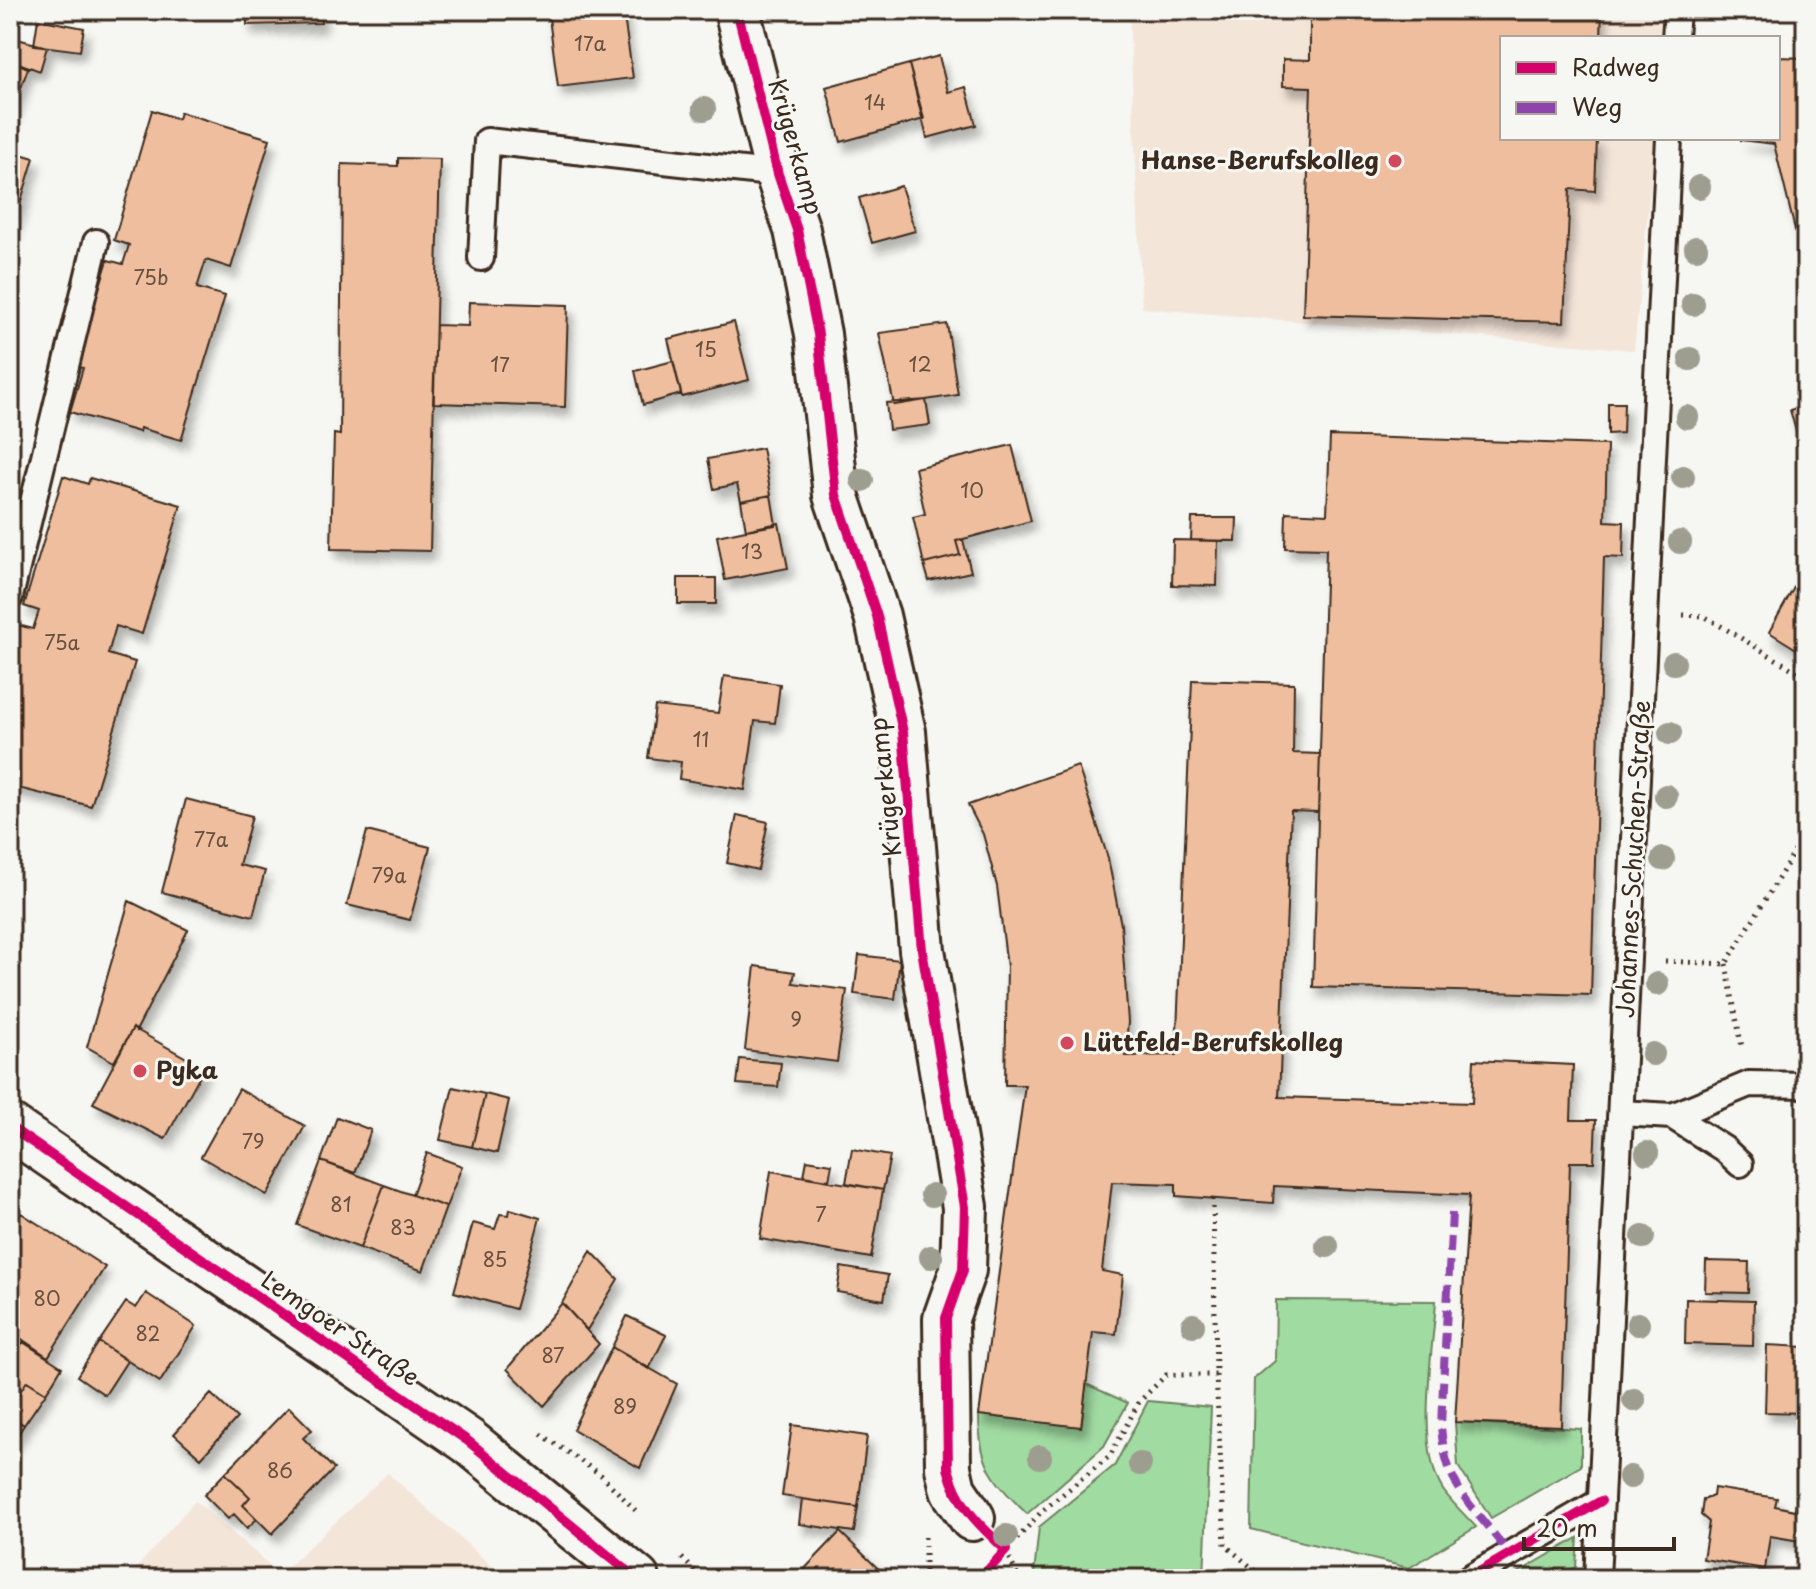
<svg xmlns="http://www.w3.org/2000/svg" width="1816" height="1589" font-family="'Playpen Sans',sans-serif">
<style>
.built{fill:#f4e5d9}
.green{fill:#a0dba1;stroke:#6e8260;stroke-width:2}
.building{fill:#eebe9e;stroke:#3b2a1e;stroke-width:2;filter:url(#shadow)}
.lines{fill:none;stroke-linecap:round;stroke-linejoin:round}
.service-casing{stroke:#3b2a1e;stroke-width:30}
.minor-casing{stroke:#3b2a1e;stroke-width:50}
.secondary-casing{stroke:#3b2a1e;stroke-width:50}
.path{stroke:#3b2a1e;stroke-width:5;stroke-dasharray:2 6;stroke-linecap:butt}
.service{stroke:#f6f6f2;stroke-width:24}
.minor{stroke:#f6f6f2;stroke-width:44}
.secondary{stroke:#f6f6f2;stroke-width:44}
.quiet{stroke:#8e44ad;stroke-width:8;stroke-dasharray:16 8;stroke-linecap:butt}
.cycleway-casing{stroke:#f6f6f2;stroke-width:15}
.cycleway{stroke:#d6006c;stroke-width:10}
.tree{fill:#9d9e90}
.poi-dot{fill:#d1495b;stroke:#f6f6f2;stroke-width:3}
.labels{text-anchor:middle;stroke-width:6;stroke-linejoin:round;paint-order:stroke}
.number-label{font-size:20px;fill:#684f3e}
.street-label{font-size:24px;fill:#3b2a1e;stroke:#f6f6f2}
.poi-label{font-size:24px;font-weight:bold;fill:#3b2a1e;stroke:#f6f6f2;text-anchor:start}
</style>
<defs>
<filter id="shadow"><feDropShadow dx="5" dy="9" stdDeviation="4" flood-color="#0004"/></filter>
</defs>
<rect width="100%" height="100%" fill="#f6f6f2"/>
<filter id="ink" filterUnits="userSpaceOnUse"><feTurbulence type="fractalNoise" baseFrequency=".0125" numOctaves="2"/><feDisplacementMap in="SourceGraphic" scale="16" xChannelSelector="R" yChannelSelector="G"/><feConvolveMatrix kernelMatrix="1 2 1 2 8 2 1 2 1" color-interpolation-filters="sRGB"/></filter>
<g filter="url(#ink)">
<path class="built" d="M1129,10H1662L1660,38H1502V138H1655L1634,350L1142,308Z
M388,1473L506,1579H127L195,1501L280,1574Z"/>
<path class="green" d="M1276,1300L1436,1301C1433,1351 1415,1447 1443,1490C1452,1503 1465,1515 1476,1527L1409,1568L1251,1529L1254,1379L1275,1361Z
M1086,1384L1128,1403L1104,1446L1027,1514C993,1480 979,1466 979,1415L1081,1427Z
M1148,1401L1211,1407L1204,1579H1038L1034,1574L1039,1527L1115,1465Z
M1455,1422L1581,1429V1466L1491,1518L1458,1466Z
M1578,1538L1576,1567L1555,1579H1507Z"/>
<path class="building" d="M247,10H321V23L247,25Z
M548,10H623L633,78L558,87Z
M1310,10H1602L1601,38H1502V138H1597L1595,191L1570,189L1564,322L1303,315L1311,87L1283,86V59L1310,60Z
M38,19L84,28L80,51L34,45Z
M10,37L47,47L40,71L10,60Z
M939,56L948,92L966,87L976,125L927,138L909,64Z
M1778,57L1806,58V275L1774,144L1740,140L1778,138Z
M10,60L28,68L10,119Z
M909,64L924,119L841,142L826,87Z
M152,110L178,119L180,112L270,139L231,268L206,260L197,288L225,296L181,440L140,428L139,432L70,412L83,368L75,366L108,260L123,264L129,245L114,240Z
M10,151L34,158L10,237Z
M398,158L440,159L430,551L331,549L334,434L340,435L342,164L398,166Z
M901,186L915,231L872,243L859,198Z
M469,302L568,305L565,407L433,403L436,325L468,326Z
M734,322L749,380L682,397L668,339Z
M947,324L958,395L894,405L879,333Z
M673,361L681,394L643,405L635,371Z
M926,400L930,425L889,430L886,403Z
M1608,403H1624L1623,433L1608,434Z
M1806,405V467L1790,410Z
M1330,436L1607,445L1605,521L1624,522L1623,558L1604,557L1591,995L1313,987L1326,549L1285,548L1286,512L1327,514Z
M1012,445L1031,521L956,541L960,555L924,564L913,517L925,514L915,468Z
M762,448L771,495L741,501L737,484L714,489L708,459Z
M63,476L88,484L90,478L181,505L142,634L116,626L108,654L135,662L91,806L10,786V653L18,625L33,629L39,611L24,606Z
M771,495L776,525L746,530L741,501Z
M1192,518H1237L1236,541L1191,540Z
M779,523L788,568L725,580L717,536Z
M963,540L971,572L929,581L924,564L960,555L956,541Z
M1173,540L1218,541L1217,586L1172,585Z
M1806,566V655L1769,632Z
M678,578H716V604H678Z
M724,676L780,684L775,723L755,721L745,790L679,779L681,762L648,758L655,706L718,713Z
M1192,680L1294,683L1293,753L1320,754L1318,812L1291,811L1279,1097L1472,1103L1474,1060L1573,1065L1571,1120H1596L1594,1162H1570L1561,1426L1455,1422L1469,1195L1274,1186L1273,1203L1176,1196V1184L1112,1182L1102,1271L1123,1275L1116,1334L1093,1332L1081,1427L979,1415L1025,1085H1005L1007,967L997,886L983,834L968,805L1078,766L1108,858L1121,925L1128,1022L1125,1056L1176,1055Z
M186,799L252,816L239,865L265,871L253,916L162,892Z
M737,815L768,822L758,870L727,863Z
M367,831L430,847L410,920L347,905Z
M129,901L188,930L136,1031L133,1028L114,1062L87,1047Z
M859,955L900,960L895,999L854,994Z
M755,966L795,972L793,983L847,990L837,1062L745,1050Z
M133,1028L204,1068L165,1139L93,1103Z
M740,1059L781,1063L778,1087L737,1084Z
M453,1087L485,1094L472,1147L440,1140Z
M239,1089L305,1126L267,1195L201,1157Z
M485,1094L509,1100L497,1153L472,1147Z
M337,1117L371,1130L355,1173L321,1161Z
M852,1149L890,1156L883,1190L846,1183Z
M427,1153L462,1166L446,1207L412,1195Z
M807,1160L832,1164L829,1180L804,1176Z
M321,1161L384,1185L360,1248L297,1225Z
M771,1171L883,1190L871,1258L760,1239Z
M384,1185L446,1207L423,1271L360,1248Z
M510,1209L540,1218L515,1309L454,1292L473,1223L495,1229L500,1214L509,1215Z
M21,1213L105,1267L48,1357L10,1331V1229Z
M591,1251L618,1279L587,1330L562,1303Z
M1706,1261L1749,1262L1748,1293L1705,1292Z
M841,1267L888,1275L884,1300L837,1292Z
M146,1293L196,1326L160,1382L99,1342L126,1302L136,1308Z
M1686,1299L1754,1301L1753,1346L1685,1344Z
M562,1303L599,1344L544,1406L507,1369Z
M627,1316L666,1335L649,1369L612,1347Z
M1806,1331V1413L1765,1412L1767,1345L1805,1347Z
M23,1342L62,1367L46,1393L27,1381L10,1407V1361Z
M99,1342L127,1361L105,1395L77,1376Z
M612,1347L677,1384L640,1468L573,1429Z
M27,1381L46,1393L24,1425L10,1415V1407Z
M211,1394L237,1418L201,1458L174,1434Z
M289,1407L312,1430L303,1438L334,1469L272,1534L243,1505L250,1497L225,1473Z
M10,1415L24,1425L10,1447Z
M792,1425L867,1436L858,1507L782,1496Z
M225,1473L250,1497L243,1505L257,1519L247,1528L234,1514L228,1519L204,1495Z
M1714,1488L1777,1498L1775,1506L1795,1510L1797,1493L1806,1494V1542L1770,1536L1765,1569L1703,1559L1709,1522L1701,1515L1703,1500L1713,1496Z
M802,1499L858,1507L854,1532L799,1524Z
M840,1532L889,1579H795Z"/>
<g class="lines">
<g class="service-casing">
<path id="service" d="M1675,38L1677,10
M481,258L487,141L778,174
M10,597L96,242
M1621,1113L1672,1116
M1740,1164L1724,1149L1672,1116L1749,1084L1806,1085
M1467,1579L1601,1501
M1597,1579L1669,138"/>
</g>
<g class="minor-casing">
<path id="minor" d="M737,10L778,174L797,230L818,334L836,495L877,616L903,732L922,950L965,1207L963,1270L946,1318L948,1468L953,1490L972,1518"/>
</g>
<g class="secondary-casing">
<path id="secondary" d="M10,1127L468,1441L637,1579"/>
</g>
<path class="path" d="M1683,615L1704,616L1806,677
M1665,961L1726,964L1806,833
M1726,964L1742,1048
M1213,1199L1216,1375L1225,1545L1264,1578
M541,1434L601,1475L638,1513
M1017,1539L1042,1511L1110,1456L1139,1402L1166,1375H1216
M1006,1551L1019,1579
M682,1558L703,1579
M925,1579V1537
M980,1579L996,1561"/>
<use href="#service" class="service"/>
<use href="#minor" class="minor"/>
<use href="#secondary" class="secondary"/>
<path class="quiet" d="M1452,1213L1441,1425C1445,1490 1474,1505 1509,1554"/>
<g class="cycleway-casing">
<path id="cycleway" d="M737,10L778,174L797,230L818,334L836,495L877,616L903,732L922,950L965,1207L963,1270L946,1318L948,1468C957,1505 979,1525 1006,1550L980,1579
M10,1127L468,1441L637,1579
M1467,1579L1601,1501"/>
</g>
<use href="#cycleway" class="cycleway"/>
</g>
<g class="tree">
<circle cx="704" cy="109" r="12"/>
<circle cx="1699" cy="187" r="12"/>
<circle cx="1696" cy="248" r="12"/>
<circle cx="1693" cy="304" r="12"/>
<circle cx="1690" cy="359" r="12"/>
<circle cx="1687" cy="417" r="12"/>
<circle cx="1683" cy="477" r="12"/>
<circle cx="862" cy="480" r="12"/>
<circle cx="1680" cy="542" r="12"/>
<circle cx="1674" cy="663" r="12"/>
<circle cx="1670" cy="733" r="12"/>
<circle cx="1666" cy="796" r="12"/>
<circle cx="1663" cy="859" r="12"/>
<circle cx="1657" cy="984" r="12"/>
<circle cx="1653" cy="1054" r="12"/>
<circle cx="1647" cy="1153" r="12"/>
<circle cx="932" cy="1195" r="12"/>
<circle cx="1643" cy="1237" r="12"/>
<circle cx="1327" cy="1246" r="12"/>
<circle cx="931" cy="1257" r="12"/>
<circle cx="1638" cy="1324" r="12"/>
<circle cx="1193" cy="1325" r="12"/>
<circle cx="1634" cy="1400" r="12"/>
<circle cx="1040" cy="1457" r="12"/>
<circle cx="1140" cy="1464" r="12"/>
<circle cx="1630" cy="1477" r="12"/>
<circle cx="1006" cy="1536" r="12"/>
</g>
</g>
<g class="poi-dot">
<circle cx="1395" cy="161" r="8"/>
<circle cx="1067" cy="1043" r="8"/>
<circle cx="140" cy="1071" r="8"/>
</g>
<g class="labels">
<g class="number-label">
<text x="590" y="51">17a</text>
<text x="875" y="110">14</text>
<text x="151" y="285">75b</text>
<text x="706" y="357">15</text>
<text x="500" y="372">17</text>
<text x="920" y="372">12</text>
<text x="972" y="498">10</text>
<text x="752" y="559">13</text>
<text x="62" y="650">75a</text>
<text x="701" y="747">11</text>
<text x="211" y="847">77a</text>
<text x="389" y="883">79a</text>
<text x="796" y="1027">9</text>
<text x="253" y="1149">79</text>
<text x="341" y="1212">81</text>
<text x="821" y="1222">7</text>
<text x="403" y="1235">83</text>
<text x="495" y="1267">85</text>
<text x="47" y="1306">80</text>
<text x="148" y="1341">82</text>
<text x="553" y="1363">87</text>
<text x="625" y="1414">89</text>
<text x="280" y="1478">86</text>
</g>
<g class="street-label">
<text transform="translate(795 147) rotate(74)" y="8">Krügerkamp</text>
<text transform="translate(886 787) rotate(-96)" y="8">Krügerkamp</text>
<text transform="translate(1634 859) rotate(-87)" y="8">Johannes-Schuchen-Straße</text>
<text transform="translate(340 1329) rotate(34)" y="8">Lemgoer Straße</text>
</g>
<g class="poi-label">
<text x="1379" y="169" text-anchor="end">Hanse-Berufskolleg</text>
<text x="1083" y="1051">Lüttfeld-Berufskolleg</text>
<text x="156" y="1079">Pyka</text>
</g>
</g>
<rect width="1816" height="1589" fill="none" stroke="#f6f6f2" stroke-width="40"/>
<rect x="20" y="20" width="1776" height="1549" fill="none" stroke="#3b2a1e" stroke-width="3" filter="url(#ink)"/>
<rect x="1500" y="36" width="280" height="104" fill="#f6f6f2" stroke="#aba49d" stroke-width="2"/>
<rect x="1516" y="62" width="40" height="12" fill="#d6006c" stroke="#aba49d" stroke-width="2"/>
<text x="1572" y="76" font-size="24" fill="#3b2a1e">Radweg</text>
<rect x="1516" y="102" width="40" height="12" fill="#8e44ad" stroke="#aba49d" stroke-width="2"/>
<text x="1572" y="116" font-size="24" fill="#3b2a1e">Weg</text>
<path d="M1524 1537v12h150v-12" fill="none" stroke="#3b2a1e" stroke-width="4"/>
<text x="1536" y="1537" font-size="24" fill="#3b2a1e" stroke="#f6f6f2" stroke-width="6" paint-order="stroke">20 m</text>
</svg>
